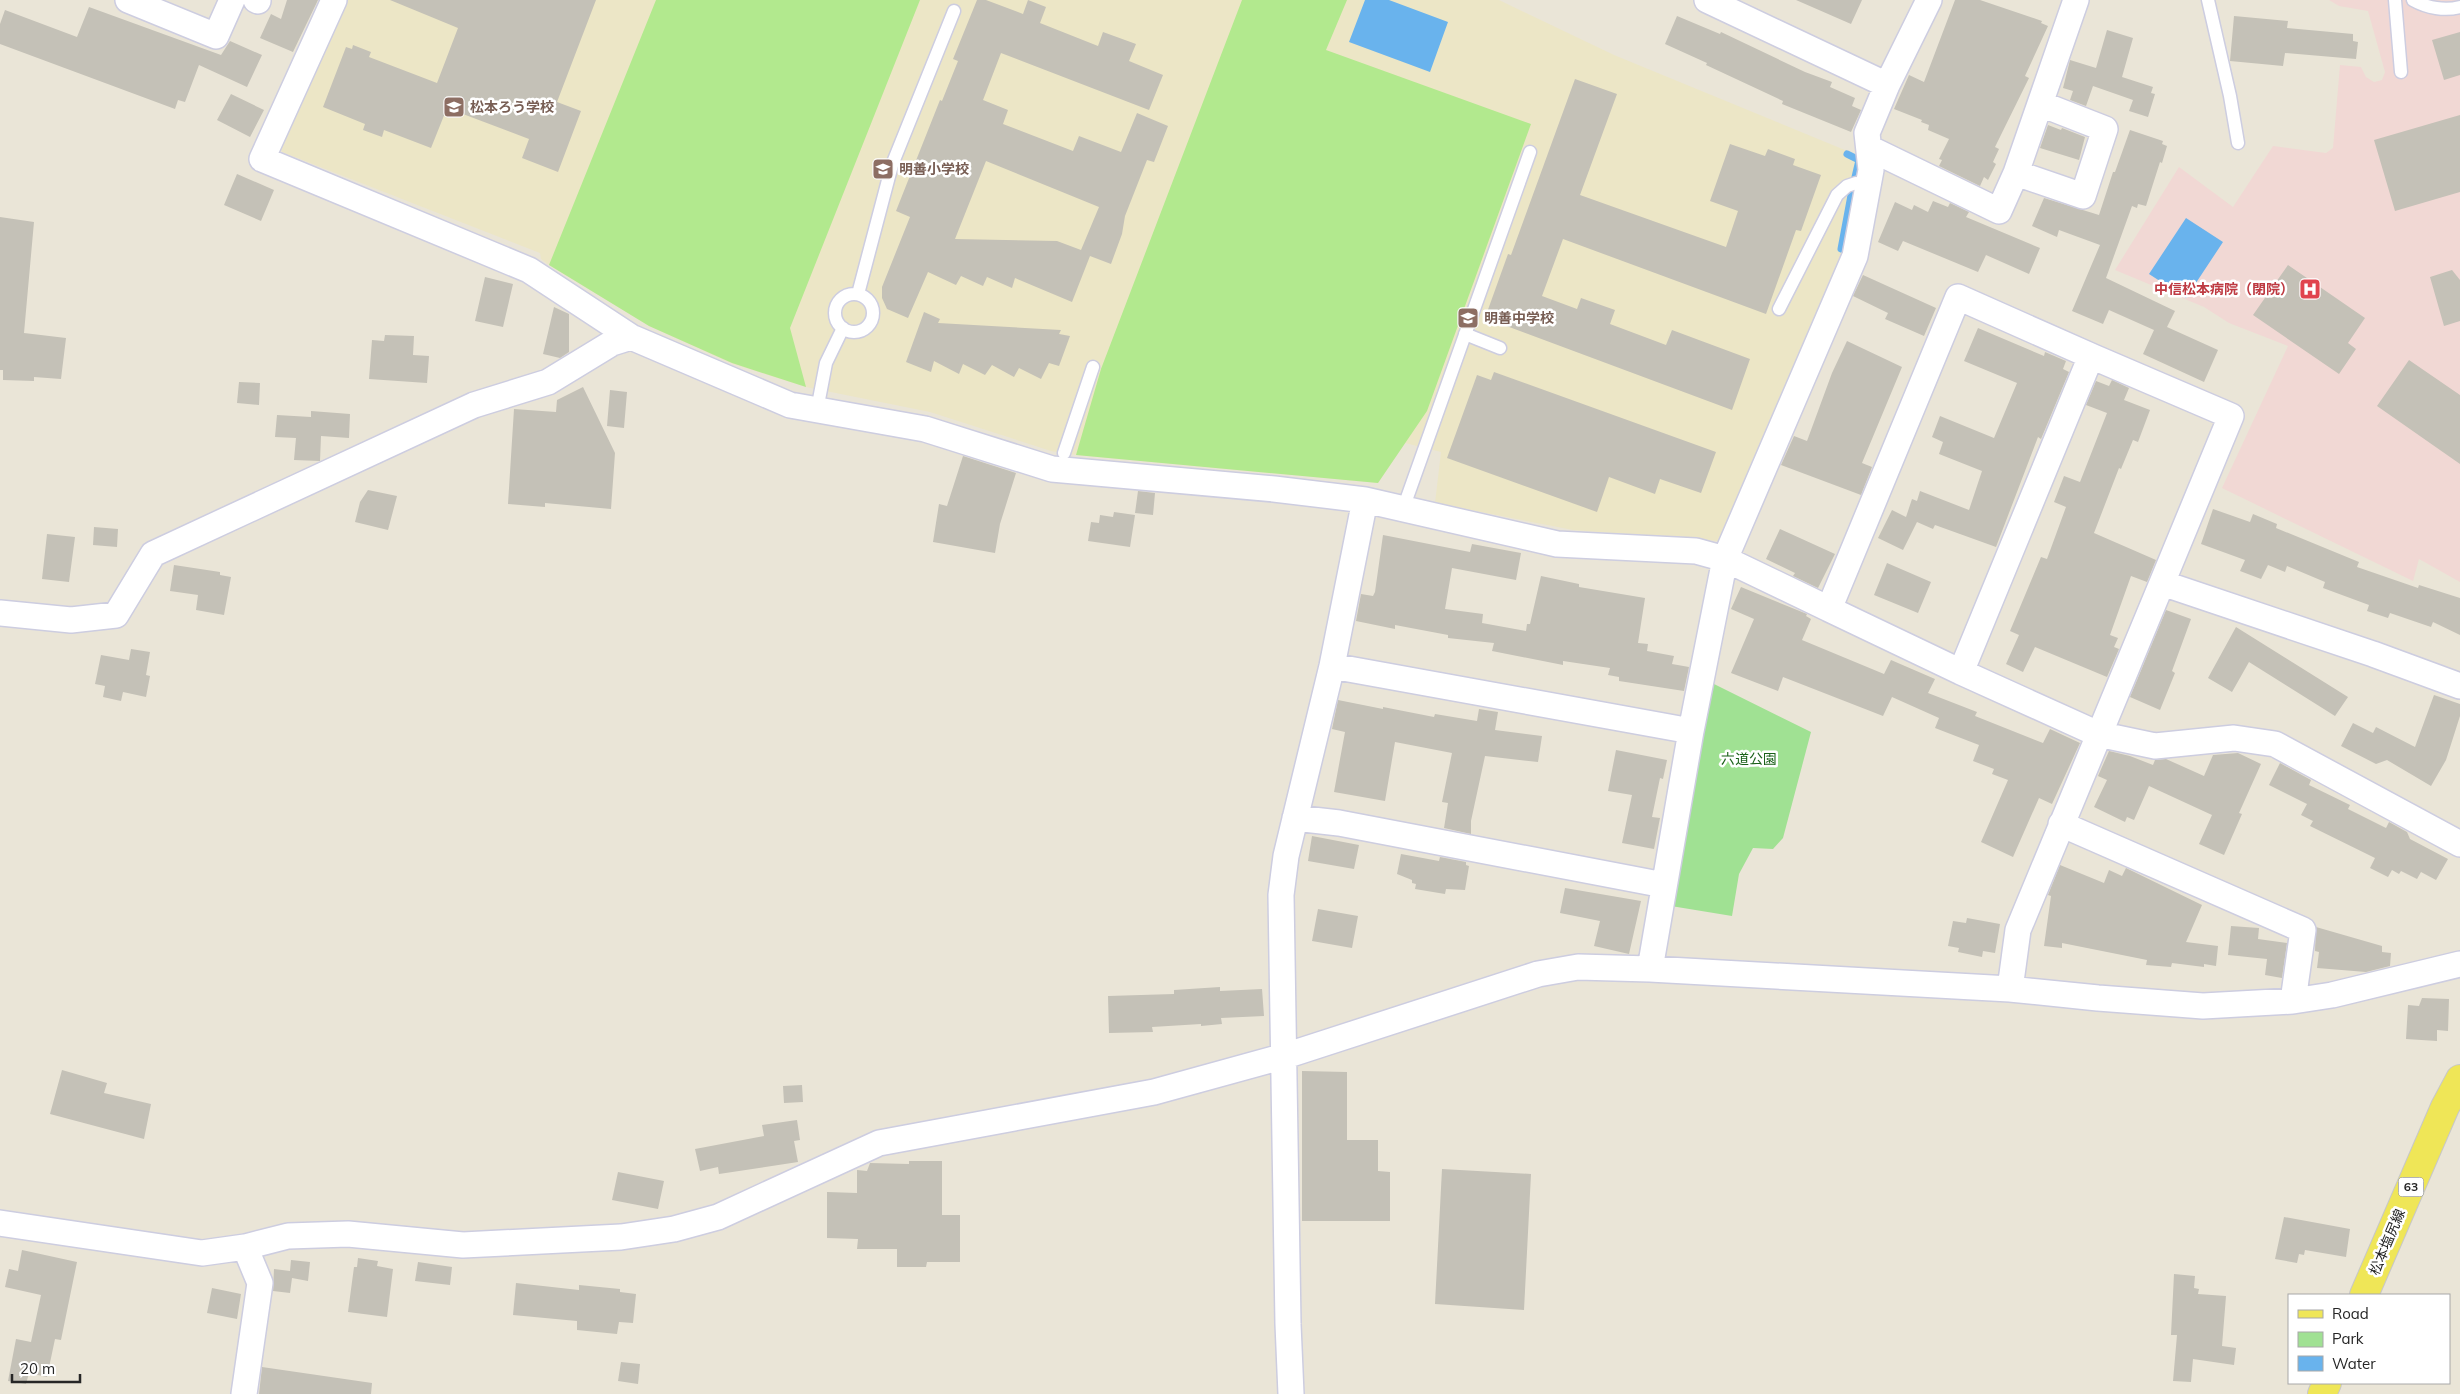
<svg xmlns="http://www.w3.org/2000/svg" width="2460" height="1394" font-family="Mulish,'Noto Sans JP',sans-serif">
<style>
.education{fill:#ece6c6}
.medical{fill:#f1d8d4}
.green{fill:#a0e193}
.pitch{fill:#b2e98e}
.water{fill:#69b3ed}
.lines{fill:none;stroke-linecap:round;stroke-linejoin:round}
.stream{stroke:#69b3ed;stroke-width:7}
.building{fill:#c4c1b7;fill-rule:evenodd}
.service-casing{stroke:#cdcde0;stroke-width:15}
.minor-casing{stroke:#cdcde0;stroke-width:28}
.primary-casing{stroke:#c7c7c7;stroke-width:30}
.service{stroke:#fff;stroke-width:12}
.minor{stroke:#fff;stroke-width:25}
.primary{stroke:#efe657;stroke-width:28}
.labels{text-anchor:middle;stroke-width:5;stroke-linejoin:round;paint-order:stroke}
.shield{fill:#fff;stroke:#676767;stroke-width:1}
.shield-label{font-size:12px;font-weight:bold;fill:#262626}
.education-label{font-size:14px;font-weight:bold;fill:#785e54;stroke:#fff;text-anchor:start}
.health-label{font-size:14px;font-weight:bold;fill:#be3a42;stroke:#fff;text-anchor:end}
.park-label{font-size:14px;fill:#1b6119;stroke:#fff}
.street-label{font-size:14px;fill:#262626;stroke:#fff}
</style>
<rect width="100%" height="100%" fill="#eae5d7"/>
<path class="education" d="M342,0H1499L1614,55L1857,155L1862,159L1839,268L1719,541L1573,530L1435,503L1441,452L1405,443L1378,483L1076,455L1051,451L930,412L806,387L733,364L649,326L549,265L541,259L540,253L282,152L278,141Z"/>
<path class="medical" d="M2329,0H2460V582L2419,559L2413,581L2222,488L2288,346L2229,323L2204,307L2115,270L2179,167L2233,207L2273,146L2326,153L2333,148L2340,65L2361,67L2366,77L2374,82L2382,80L2385,72L2368,11L2339,6Z"/>
<path class="green" d="M1708,684H1714L1811,732L1783,838L1773,849L1753,848L1739,874L1732,916L1671,906Z"/>
<path class="pitch" d="M656,0H920L790,328L806,387L732,363L649,326L549,265Z
M1242,0H1347L1326,50L1531,124L1427,411L1378,483L1076,455L1101,369Z"/>
<path class="water" d="M1365,0H1389L1448,22L1430,72L1349,42Z
M2186,218L2223,242L2186,298L2149,274Z"/>
<g class="lines">
<path class="stream" d="M1847,154L1859,160L1855,177
M1841,249L1852,190"/>
</g>
<path class="building" d="M287,0H318L293,52L260,38L271,14L281,19Z
M390,0H596L557,102L581,111L558,172L522,158L529,139L447,108L431,148L384,130L382,137L363,130L365,124L323,107L346,47L352,49L353,45L371,52L369,57L437,83L458,28Z
M977,0H986L1023,14L1028,0L1046,7L1040,23L1098,46L1103,32L1136,44L1129,61L1163,75L1149,110L1001,53L983,100L1008,110L1003,124L1073,151L1079,136L1121,152L1137,113L1168,126L1154,162L1147,160L1125,216L1122,234L1111,264L1090,256L1072,302L1015,278L1012,288L987,277L983,286L961,276L956,285L928,272L908,318L887,309L882,298V287L910,217L896,211L940,100L942,101L958,61L953,59ZM986,161L1099,207L1081,250L1057,241L955,239Z
M1796,0H1862L1851,24Z
M1955,0H1980L2042,21L2041,23L2048,26L2025,76L2029,78L1995,147L1999,149L1993,162L1996,164L1988,180L1984,177L1980,186L1939,166L1942,160L1939,159L1949,139L1928,130L1929,125L1921,122L1922,120L1894,109L1909,75L1924,82Z
M89,7L221,55L230,41L262,55L247,87L199,65L185,102L178,100L175,109L0,44V24L5,10L77,37Z
M1677,16L1720,34L1721,32L1805,72L1832,82L1830,87L1855,98L1852,106L1861,110L1851,132L1782,104L1783,101L1706,65L1707,63L1665,44Z
M2234,16L2288,21L2287,28L2353,34V41L2358,42L2356,59L2285,53L2283,66L2230,61Z
M2107,30L2133,38L2122,77L2153,87L2151,93L2155,94L2148,117L2129,111L2133,100L2093,86L2086,106L2070,100L2073,91L2063,88L2070,60L2096,68Z
M2460,32V75L2444,80L2432,40Z
M1575,79L1617,94L1580,195L1726,247L1738,211L1710,201L1730,144L1765,156L1768,149L1795,159L1793,165L1821,175L1801,231L1796,230L1766,314L1563,239L1542,296L1577,309L1581,298L1615,310L1610,324L1666,345L1672,330L1750,359L1732,410L1485,318L1508,254L1511,255Z
M231,94L264,110L250,137L217,120Z
M2460,115V192L2395,211L2374,140Z
M2048,125L2061,130L2062,128L2085,137L2079,160L2040,148Z
M2130,130L2163,141L2162,144L2167,146L2162,163L2160,162L2146,206L2138,204L2137,208L2132,206L2106,278L2175,311L2167,327L2218,350L2204,382L2143,354L2154,330L2109,310L2103,324L2072,311L2100,245L2059,230L2057,237L2032,226L2044,198L2099,215L2113,172H2115Z
M237,174L274,190L261,221L224,205Z
M1933,201L1948,207L1950,203L1969,212L1966,217L2040,248L2029,274L1986,255L1978,272L1903,241L1898,251L1878,242L1895,202L1912,210L1914,205L1928,212Z
M0,217L34,222L24,333L66,338L61,379L34,377V381L3,380V370H0Z
M2288,265L2365,318L2348,343L2356,349L2339,374L2253,315Z
M2452,270L2460,280V321L2444,326L2430,277Z
M1863,275L1936,308L1924,336L1885,319L1888,313L1853,296Z
M485,277L513,284L503,327L475,321Z
M554,307L569,314V352L560,358L543,354Z
M924,312L940,319L938,323L1061,330L1059,334L1070,336L1059,366L1049,363L1041,379L1019,368L1014,377L992,365L985,375L963,364L959,374L934,361L931,372L906,362Z
M1978,328L2044,356L2045,352L2066,361L2063,369L2069,372L2041,439L2038,437L1996,547L1935,525L1933,529L1917,522L1903,550L1878,538L1892,510L1906,517L1912,499L1917,501L1920,491L1969,510L1982,471L1939,454L1943,442L1932,437L1940,416L1994,438L2017,383L1964,361Z
M385,335L414,336L413,355L429,356L427,383L369,379L372,340L384,341Z
M1847,341L1902,367L1862,463L1872,467L1861,495L1781,465L1794,436L1807,441L1832,373Z
M2409,360L2460,395V464L2377,406Z
M1494,372L1716,452L1701,493L1660,479L1655,494L1609,477L1597,512L1447,458L1477,375L1491,380Z
M2112,380L2129,388L2124,400L2150,410L2138,442L2133,440L2121,469L2119,468L2094,533L2156,560L2147,582L2131,576L2110,635L2118,638L2114,647L2119,649L2107,677L2035,647L2023,672L2006,664L2019,635L2010,631L2041,557L2047,559L2066,507L2054,502L2064,476L2080,482L2107,413L2086,405L2096,381L2109,386Z
M239,382L260,383L259,405L237,403Z
M583,387L615,453L611,509L545,503V507L508,504L514,409L556,412L557,400Z
M610,390L627,392L624,428L607,426Z
M311,411L350,414L349,438L321,436L320,461L294,460L296,438L275,437L277,415L311,417Z
M963,456L1016,473L1000,524L995,553L933,542L939,504L947,506Z
M368,490L397,496L388,530L355,522L360,502Z
M1138,491L1155,493L1153,515L1135,513Z
M2213,509L2250,522L2253,514L2277,524L2276,528L2359,562L2357,567L2418,588L2419,585L2460,598V635L2433,622L2431,627L2390,613L2388,618L2367,611L2369,605L2323,588L2325,582L2287,566L2285,572L2268,565L2261,579L2240,571L2245,560L2201,544Z
M1114,512L1135,515L1130,547L1088,541L1091,522L1099,523L1100,515L1113,517Z
M94,527L118,529L117,547L93,545Z
M1780,529L1835,554L1818,588L1793,576L1795,573L1766,559Z
M47,534L75,537L69,582L42,579Z
M1383,535L1470,552L1472,544L1521,553L1516,580L1452,568L1445,609L1483,614L1482,623L1526,631L1527,624H1530L1541,576L1579,584V587L1645,598L1638,643L1648,644L1647,651L1674,656L1672,664L1689,667L1684,691L1619,681V677L1608,675L1610,668L1563,661V665L1492,651L1494,643L1448,638V635L1395,625V629L1356,621L1361,594L1373,596L1375,592Z
M1887,563L1931,582L1918,613L1874,595Z
M174,565L220,572V575L231,577L224,615L196,610L198,595L170,591Z
M1741,587L1807,614L1806,616L1811,619L1802,640L1884,674L1891,660L1935,679L1928,693L1977,712L1975,716L2043,743L2050,729L2080,743L2052,804L2039,798L2013,857L1981,842L2008,780L1992,774L1994,769L1973,761L1979,745L1935,728L1939,718L1892,697L1883,716L1783,677L1778,691L1731,673L1754,619L1731,609Z
M2166,610L2191,619L2172,671L2175,673L2160,710L2130,697Z
M2236,627L2348,697L2335,716L2249,662L2232,692L2208,678Z
M131,649L150,652L146,675L150,676L146,697L123,692L121,701L103,697L105,686L95,684L101,655L129,660Z
M2434,695L2460,704V716L2446,760L2431,786L2387,760L2376,764L2341,746L2353,723L2373,733L2376,727L2415,747Z
M1338,700L1383,709V707L1434,717L1435,714L1477,721L1479,709L1498,712L1495,730L1542,736L1538,762L1485,756L1471,821V834L1444,828L1448,803L1442,802L1452,753L1395,742L1385,801L1334,792L1345,732L1332,729Z
M1616,750L1667,760L1663,779L1660,778L1652,817L1660,818L1654,849L1622,843L1632,795L1608,791Z
M2109,751L2130,756L2153,765L2155,760L2166,759L2204,776L2213,755L2238,753L2261,764L2239,813L2242,814L2224,855L2199,844L2212,815L2149,786L2134,820L2127,817L2125,822L2094,807L2107,780L2098,776Z
M2280,763L2311,780L2309,785L2350,805L2348,809L2386,828L2389,822L2407,832L2410,839L2448,859L2436,880L2421,872L2417,879L2401,871L2399,874L2392,870L2388,877L2370,868L2375,858L2310,826L2313,821L2301,815L2307,804L2269,785Z
M1312,836L1359,845L1354,869L1308,861Z
M1401,854L1439,861L1440,857L1466,862V865L1469,866L1465,890L1446,889L1445,894L1415,889L1416,884L1412,883V880L1397,874Z
M2060,865L2104,883L2109,870L2122,876L2126,868L2202,905L2186,942L2218,946L2216,966L2204,964V967L2172,963L2171,967L2146,965L2147,960L2062,943V948L2044,946L2051,896L2048,895Z
M1565,888L1641,901L1629,954L1594,946L1600,921L1560,913Z
M1318,909L1358,916L1352,948L1312,941Z
M1967,918L2000,924L1995,953L1983,951L1982,957L1958,952L1959,948L1948,946L1953,921L1966,923Z
M2231,926L2259,928L2258,939L2287,943L2282,978L2265,975L2267,959L2228,955Z
M2316,927L2382,946V952L2391,953L2390,966L2366,972L2317,968L2319,952L2315,951Z
M1220,987V991L1262,989L1264,1016L1221,1018L1222,1024L1201,1026V1024L1152,1027L1153,1032L1109,1033L1108,996L1174,994V990Z
M2422,998L2449,999L2448,1031L2437,1030V1041L2406,1039L2408,1005L2419,1006Z
M62,1070L107,1083L104,1093L151,1104L144,1139L50,1114Z
M1302,1071L1347,1072V1140H1378V1171L1390,1172V1221H1302Z
M802,1085L803,1102L784,1103L783,1086Z
M797,1120L800,1140L794,1141L798,1162L719,1174L718,1167L700,1171L695,1149L764,1136L762,1125Z
M909,1161H942V1215H960V1262H927L926,1267H897V1249H857L858,1239L827,1238V1192L857,1193V1170L867,1171L870,1163L909,1164Z
M1442,1169L1531,1174L1524,1310L1435,1304Z
M618,1172L664,1181L658,1209L612,1200Z
M2284,1217L2350,1229L2346,1257L2305,1250L2304,1255L2299,1254L2297,1263L2275,1259Z
M22,1250L77,1262L61,1340L55,1339L47,1377L29,1373L26,1384L8,1381L16,1339L31,1342L41,1295L5,1287L9,1269L18,1271Z
M358,1258L378,1261L377,1266L393,1269L387,1317L348,1312L354,1267H357Z
M291,1260L310,1262L308,1281L292,1278L290,1293L273,1291L274,1269L290,1271Z
M418,1262L452,1267L450,1285L415,1281Z
M2174,1274L2195,1276L2194,1288L2199,1289L2198,1294L2226,1296L2222,1346L2236,1348L2234,1365L2193,1359L2191,1382L2173,1381L2177,1335H2171Z
M516,1283L579,1290V1285L620,1289V1292L636,1294L633,1323L619,1322L617,1334L577,1330V1321L513,1315Z
M212,1288L241,1294L237,1319L207,1313Z
M621,1362L640,1364L638,1384L618,1381Z
M262,1367L372,1383L371,1394H259Z"/>
<g class="lines">
<g class="service-casing">
<path id="service" d="M2208,0L2230,96L2238,143
M2395,0L2401,72
M2413,0C2427,8 2445,11 2460,7
M835 313a19 19 0 1 1 38 0a19 19 0 1 1-38 0Z
M858,294L892,165L954,11
M1779,309L1837,195L1847,186L1856,183
M1465,334L1500,348
M817,410L826,363L843,328
M1064,453L1093,367
M1403,509L1530,152"/>
</g>
<g class="minor-casing">
<path id="minor" d="M128,0L216,36L232,0
M256,0L258,1
M334,0L262,159L529,270L631,337L790,405L925,429L1052,469L1274,489L1365,500L1557,544L1696,551L1725,559L1829,609
M1707,0L1887,85
M1869,148L1999,211L2016,173L2076,0
M2016,173L2083,196L2105,129L2041,104
M2091,356L1958,297L1829,609L1961,672L2091,356L2231,416L2162,583
M0,613L71,620L116,615L153,554L474,405L548,382L612,343L631,337
M1332,666L1691,731
M1961,672L2098,734L2155,746L2234,738L2275,744L2460,844
M1295,818L1339,823L1664,885
M2061,824L2303,930L2293,1001
M1650,969L1691,731L1725,559L1855,256L1871,170L1867,133L1887,85L1929,0
M2010,989L2018,930L2162,583L2373,654L2460,686
M0,1223L202,1253L245,1247L288,1236L348,1234L463,1245L621,1237L674,1229L718,1217L879,1143L1154,1092L1285,1056L1538,974L1578,967L1650,969L2010,989L2098,998L2203,1006L2293,1001L2332,995L2460,964
M244,1394L260,1283L245,1247
M1291,1394L1288,1324L1281,895L1286,856L1332,666L1365,500"/>
</g>
<g class="primary-casing">
<path id="primary" d="M2364,1295L2445,1107L2460,1079
M2322,1394L2327,1383"/>
</g>
<use href="#service" class="service"/>
<use href="#minor" class="minor"/>
<use href="#primary" class="primary"/>
</g>
<defs>
<g id="school-square" transform="scale(1.125)"><rect x="-9" y="-9" width="18" height="18" rx="4" fill="#8d6e63" stroke="#fff"/><path d="M0-5L7-2L0 1L-7-2ZM-4 1L0 2.5L4 1V4Q0 6-4 4Z" fill="#fff"/></g>
<g id="hospital-square" transform="scale(1.125)"><rect x="-9" y="-9" width="18" height="18" rx="4" fill="#e0444e" stroke="#fff"/><path d="M-5-5h3v3.5h4V-5h3V5h-3V1.5h-4V5h-3Z" fill="#fff"/></g>
</defs>
<g fill-rule="evenodd">
<use href="#school-square" x="454" y="107"/>
<use href="#school-square" x="883" y="169"/>
<use href="#hospital-square" x="2310" y="289"/>
<use href="#school-square" x="1468" y="318"/>
</g>
<g class="labels">
<rect class="shield" x="2398.5" y="1177.5" width="25" height="19" rx="4"/>
<g class="shield-label">
<text x="2411" y="1191">63</text>
</g>
<g class="education-label">
<text x="470" y="112">松本ろう学校</text>
<text x="899" y="174">明善小学校</text>
<text x="1484" y="323">明善中学校</text>
</g>
<g class="health-label">
<text x="2294" y="294">中信松本病院（閉院）</text>
</g>
<g class="park-label">
<text x="1749" y="764">六道公園</text>
</g>
<g class="street-label">
<text transform="translate(2387 1242) rotate(-67)" y="5">松本塩尻線</text>
</g>
</g>
<rect x="2288" y="1294" width="162" height="90" fill="#ffffff" stroke="#a8a8a8"/>
<rect x="2298" y="1310" width="25" height="8" fill="#efe657" stroke="#a8a8a8"/>
<text x="2332" y="1319" font-size="15" fill="#262626">Road</text>
<rect x="2298" y="1332" width="25" height="15" fill="#a0e193" stroke="#a8a8a8"/>
<text x="2332" y="1344" font-size="15" fill="#262626">Park</text>
<rect x="2298" y="1356" width="25" height="15" fill="#69b3ed" stroke="#a8a8a8"/>
<text x="2332" y="1369" font-size="15" fill="#262626">Water</text>
<path d="M12 1374v8h68v-8" fill="none" stroke="#262626" stroke-width="2.5"/>
<text x="20" y="1374" font-size="15" fill="#262626" stroke="#ffffff" stroke-width="4" paint-order="stroke">20 m</text>
</svg>
